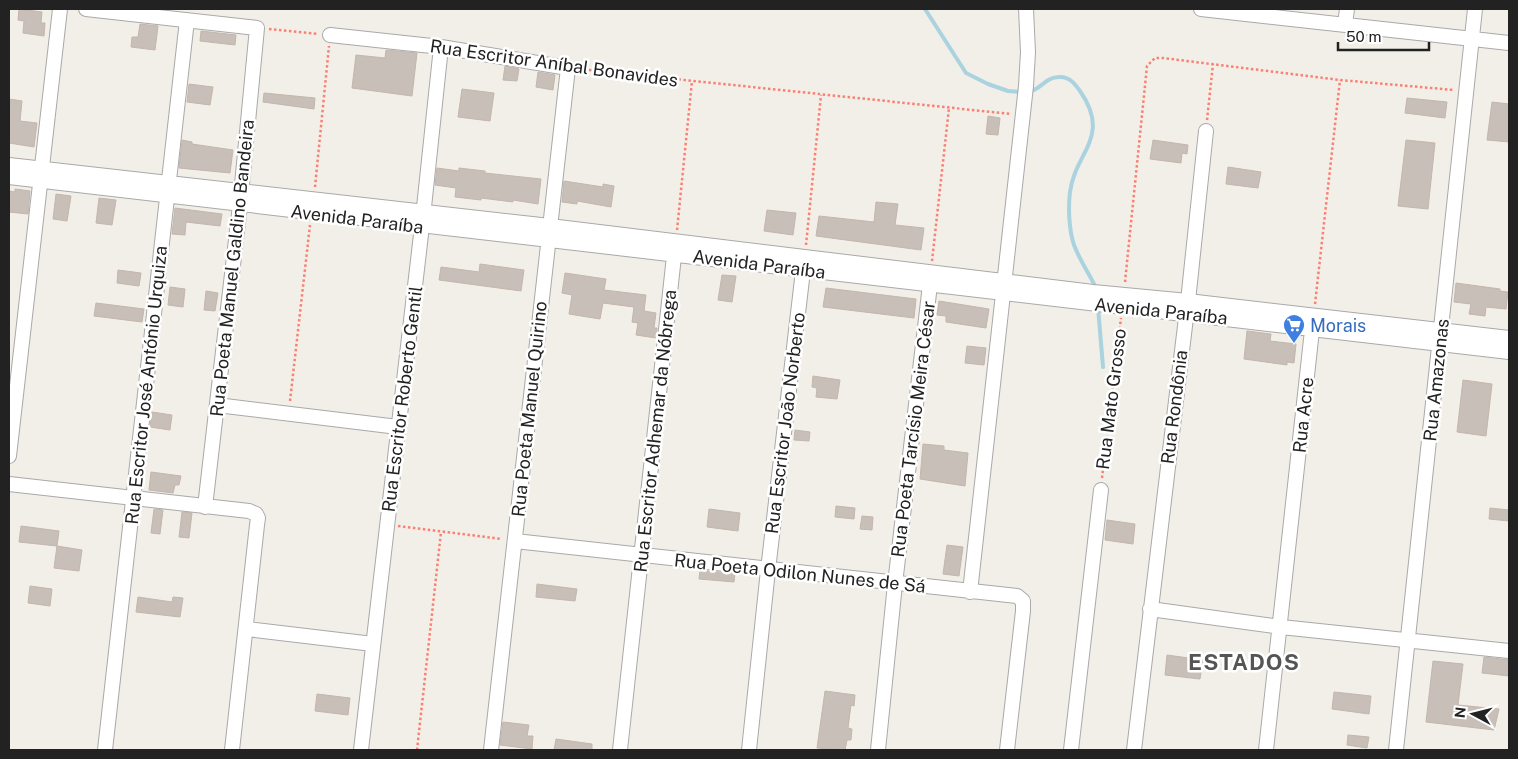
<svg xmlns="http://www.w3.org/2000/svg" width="1518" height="759" font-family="'Public Sans',sans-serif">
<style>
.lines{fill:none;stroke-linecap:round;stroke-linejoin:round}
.stream{stroke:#aad3df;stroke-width:4}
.building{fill:#c7bfb8;stroke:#c4b6ab}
.minor-casing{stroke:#a9a9a9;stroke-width:16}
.path{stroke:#fa8072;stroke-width:2.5;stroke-dasharray:2.5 2.5;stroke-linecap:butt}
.minor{stroke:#fff;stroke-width:14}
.labels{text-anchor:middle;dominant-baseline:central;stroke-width:5;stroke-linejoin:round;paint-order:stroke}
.street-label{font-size:18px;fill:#222;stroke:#fff}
.shop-label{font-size:18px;fill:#366cbe;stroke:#fff;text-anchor:start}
.district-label{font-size:22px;font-weight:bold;letter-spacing:1px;fill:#555;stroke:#fff}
</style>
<rect width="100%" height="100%" fill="#f2efe9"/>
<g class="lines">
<!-- stream -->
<path class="stream" d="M925,9l41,64 22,11 20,7 14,1
M1029,92c12,-3 17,-15 30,-15 10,-1 16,7 21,14 32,46 -5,61 -10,101 -2,16 -1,38 4,53 6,16 16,30 23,45
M1098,307l5,60"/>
</g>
<!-- building -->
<path class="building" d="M19,9l23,3 -1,11h4l-1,13 -21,-3 1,-12 -6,-1z
M140,24l18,2 -3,24 -24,-3 1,-10h6z
M201,31l35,4 -1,10 -35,-4z
M386,50l31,3 -5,43 -60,-8 4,-33 29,3z
M505,66l14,3 -2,12 -14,-1z
M538,72l17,3 -2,15 -17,-3z
M189,84l24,3 -3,18 -23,-3z
M462,89l32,4 -4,28 -32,-4z
M264,93l51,5 -1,11 -51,-7z
M1407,98l40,4 -2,16 -40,-5z
M9,99l13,2 -2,20 17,2 -3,24 -25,-4z
M1492,102l17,2v38l-22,-2z
M988,116l12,2 -2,17 -12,-1z
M182,140l10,2v2l41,6 -3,23 -51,-5z
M1153,140l35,5 -1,9 -5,-1 -1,10 -31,-4z
M1406,140l29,3 -7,66 -30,-3z
M1228,167l33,5 -3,16 -32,-4z
M437,168l22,3v-3l26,3v2l56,6 -3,25 -25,-4v2l-32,-4v2l-26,-3 1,-9 -21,-3z
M564,181l39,6v-3l11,2 -3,21 -34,-6v3l-15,-2z
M15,189l15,2 -2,23 -19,-2v-21l6,1z
M56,194l15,2 -4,25 -14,-2z
M99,198l17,2 -4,25 -16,-2z
M876,202l22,2 -3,21 29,3 -3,22 -105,-14 3,-20 55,6z
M175,208l47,6 -2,12 -34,-4 -1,13 -13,-1z
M767,210l29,3 -3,22 -29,-4z
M480,264l44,6 -3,21 -82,-11 2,-13 38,5z
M118,270l23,3 -2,13 -22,-3z
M565,273l41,6 -2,11 42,5 -2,16 12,2 -2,15h3l-1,10 -20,-3 2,-12 -6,-1 2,-15 -31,-4 -3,16 -31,-5 3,-19 -10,-2z
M722,275l14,1 -4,26 -14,-2z
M1456,283l44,6v2l8,1 -2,17 -20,-2 -1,9 -16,-2 2,-10 -17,-2z
M170,287l15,2 -2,18 -15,-2z
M826,288l90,11 -2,19 -91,-11z
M206,291l12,2 -3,18 -11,-1z
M939,301l50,8 -3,19 -40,-6v-6l-9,-1z
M96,303l48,6 -2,13 -48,-6z
M1247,331l24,3 -1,7 26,3 -2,19 -7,-1v3l-43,-6z
M967,346l19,2 -2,17 -19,-2z
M813,376l27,4 -3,19 -21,-2 1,-9 -5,-1z
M1463,380l29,4 -6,52 -29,-4z
M152,412l20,3 -2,15 -20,-3z
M795,430l15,2 -1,9 -15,-1z
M923,444l21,2v4l24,3 -3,33 -45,-7z
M151,472l30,4 -2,9h-4l-2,8 -24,-3z
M836,506l19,2 -1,11 -19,-2z
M1490,508l19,2v11l-20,-2z
M154,509l9,1 -3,24 -9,-1z
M709,509l31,4 -2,18 -31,-4z
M182,512l10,1 -3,25 -10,-1z
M862,516l11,1 -1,13 -12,-1z
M1107,520l28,4 -2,20 -28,-4z
M21,526l38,5 -2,15 -38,-4z
M947,545l16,2 -4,29 -16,-2z
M57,546l25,4 -3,21 -25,-3z
M700,570l35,4 -1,8 -35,-3z
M537,584l40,5 -2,12 -39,-4z
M30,586l22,3 -2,17 -22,-3z
M138,597l34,5 1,-5 10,1 -3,19 -44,-5z
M1167,655l36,5 -3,19 -35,-4z
M1484,657l25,3v16l-27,-3z
M1433,661l30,3 -5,41 41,4 -5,21 -68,-8z
M825,691l30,4 -1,11 -3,-1 -3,23 4,1 -1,11h-4l-2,10 -28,-2z
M1334,692l37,4 -2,18 -37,-5z
M317,694l33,4 -2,17 -33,-4z
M503,722l26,3 -2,11h6l-1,13 -32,-4z
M1348,735l21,2 -2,11 -20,-3z
M556,739l36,5v6h-38z"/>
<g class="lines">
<!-- minor casing -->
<g class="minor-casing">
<path id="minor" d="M86,9l171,19 -17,177 -35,302
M1201,9l308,34
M1345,24l2,-15
M330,35l111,12 127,21 -77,682
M9,165l541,61 543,66 95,9 321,37
M9,177l1500,175
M217,405l181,22
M9,456l51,-447
M9,484l240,27 7,3 2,4 -1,7 -25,225
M515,541l502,55 6,5v10l-16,139
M970,592l56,-506 2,-34 -2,-43
M1150,609l131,18 228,24
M247,629l126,15
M105,750l82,-730
M361,750l61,-524 19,-179
M620,750l55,-503
M749,750l19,-180 36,-308
M878,750l17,-166 36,-308
M1071,750l30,-260
M1134,750l54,-449 18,-170
M1266,750l47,-429
M1396,750l79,-741"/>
</g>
<!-- path -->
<path class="path" d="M269,29l49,5
M579,69l432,45
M1207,120l6,-56
M315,187l14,-141
M677,230l15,-149
M806,245l15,-150
M932,261l17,-153
M1125,282l22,-216 8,-8h8l177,22 114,10
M1315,304l25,-224
M290,401l20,-176
M1102,478l19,-160
M398,526l104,13
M417,750l24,-218"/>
<!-- minor -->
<use href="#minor" class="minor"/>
</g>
<!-- icons -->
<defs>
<g id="supermarket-pin" transform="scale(1.125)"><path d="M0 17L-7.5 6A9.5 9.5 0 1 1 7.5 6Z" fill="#3f7fe0" stroke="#fff"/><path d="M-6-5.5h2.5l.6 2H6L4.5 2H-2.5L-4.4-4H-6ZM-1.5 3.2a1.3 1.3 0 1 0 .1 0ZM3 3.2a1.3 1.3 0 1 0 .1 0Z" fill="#fff"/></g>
</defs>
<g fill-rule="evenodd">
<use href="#supermarket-pin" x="1294" y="325"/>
</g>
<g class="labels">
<!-- street labels -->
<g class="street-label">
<text transform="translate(554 63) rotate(8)">Rua Escritor Aníbal Bonavides</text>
<text transform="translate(357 219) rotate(7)">Avenida Paraíba</text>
<text transform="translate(759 264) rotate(7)">Avenida Paraíba</text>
<text transform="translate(232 268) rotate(-84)">Rua Poeta Manuel Galdino Bandeira</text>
<text transform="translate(1161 311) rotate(6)">Avenida Paraíba</text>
<text transform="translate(1436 380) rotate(-84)">Rua Amazonas</text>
<text transform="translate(146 385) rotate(-84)">Rua Escritor José António Urquiza</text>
<text transform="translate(402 399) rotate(-83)">Rua Escritor Roberto Gentil</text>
<text transform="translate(1111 399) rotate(-83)">Rua Mato Grosso</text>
<text transform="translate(1174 407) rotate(-83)">Rua Rondônia</text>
<text transform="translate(529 409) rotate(-84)">Rua Poeta Manuel Quirino</text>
<text transform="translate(1303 415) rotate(-84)">Rua Acre</text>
<text transform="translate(785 423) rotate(-83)">Rua Escritor João Norberto</text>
<text transform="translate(913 429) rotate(-83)">Rua Poeta Tarcísio Meira César</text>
<text transform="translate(655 431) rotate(-84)">Rua Escritor Adhemar da Nóbrega</text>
<text transform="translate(800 573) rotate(6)">Rua Poeta Odilon Nunes de Sá</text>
</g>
<!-- shop labels -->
<g class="shop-label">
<text x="1310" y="325">Morais</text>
</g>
<!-- district labels -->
<g class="district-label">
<text x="1244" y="662">ESTADOS</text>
</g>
</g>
<!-- border -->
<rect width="1518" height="759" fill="none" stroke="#222222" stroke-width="20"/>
<!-- north arrow -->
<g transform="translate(1473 714) rotate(277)" stroke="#ffffff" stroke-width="4" paint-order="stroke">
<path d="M0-4L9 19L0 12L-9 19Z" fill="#222222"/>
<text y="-8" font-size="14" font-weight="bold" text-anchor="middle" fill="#222222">N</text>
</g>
<!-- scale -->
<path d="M1338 42v8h91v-8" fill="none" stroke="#222222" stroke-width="2.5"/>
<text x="1346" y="42" font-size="15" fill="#222222" stroke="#ffffff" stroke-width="4" paint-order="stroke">50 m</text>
</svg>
